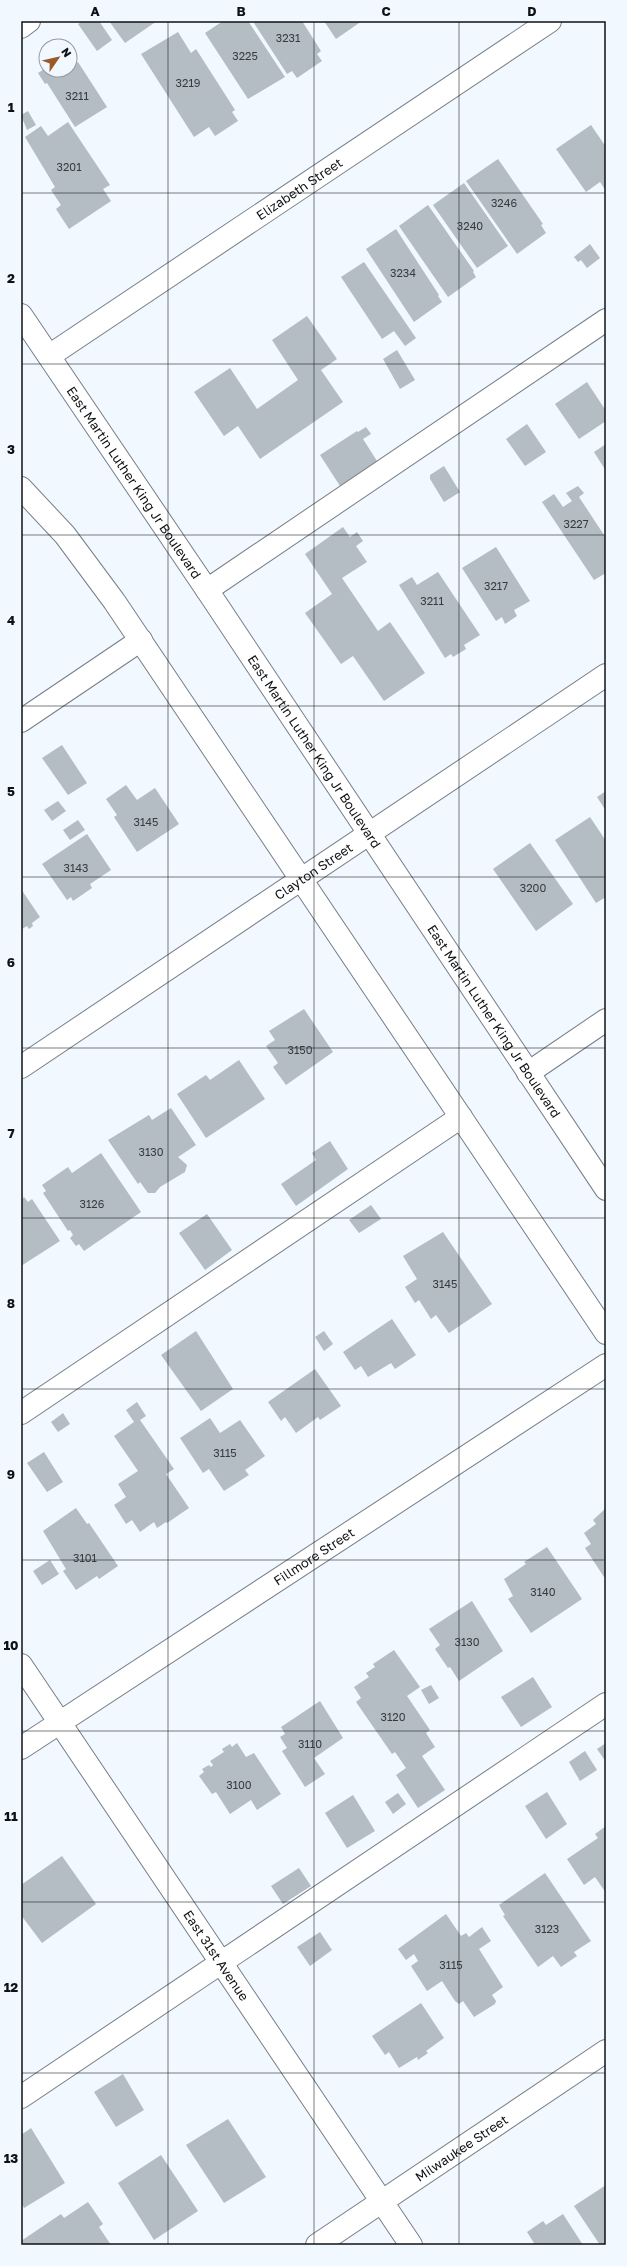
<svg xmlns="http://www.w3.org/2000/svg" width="627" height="2266" font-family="'Golos Text',sans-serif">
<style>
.building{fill:#b4bcc4}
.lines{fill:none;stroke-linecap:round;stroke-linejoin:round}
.minor-casing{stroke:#777f86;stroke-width:24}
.major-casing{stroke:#777f86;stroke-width:24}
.minor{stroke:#fff;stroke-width:22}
.major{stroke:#fff;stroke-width:22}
.grid{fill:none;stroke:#0f1215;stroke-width:1;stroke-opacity:0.55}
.labels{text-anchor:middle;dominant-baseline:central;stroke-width:4;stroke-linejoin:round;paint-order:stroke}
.number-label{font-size:11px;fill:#383c41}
.street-label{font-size:13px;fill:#0f1215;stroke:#f1f8ff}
.neatline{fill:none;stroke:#0f1215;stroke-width:1.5}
.grid-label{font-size:13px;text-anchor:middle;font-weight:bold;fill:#0f1215}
</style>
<rect width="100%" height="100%" fill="#f1f8ff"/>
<!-- building -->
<path class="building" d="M83,21h16l13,19 -15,11 -19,-27z
M109,21h48l-32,22z
M223,21h25l37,56 -37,22 -43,-66z
M257,21h45l19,30 -4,3 5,7 -25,17 -5,-7 -5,3 -33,-51z
M324,21h38l-26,18z
M178,32l13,21 5,-4 39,61 -3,2 6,9 -23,15 -6,-9 -15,10 -53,-83z
M78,62l29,45 -32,20 -28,-44 -2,1 -7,-11 8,-5v2h24v-3z
M28,111l8,14 -9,5 -6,-15z
M68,122l42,63 -7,4 8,12 -42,28 -13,-20 5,-4 -10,-15 4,-3 -30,-50 16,-11 7,10z
M591,125l15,22v44l-6,-9 -14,10 -30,-43z
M498,159l45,65 -2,1 5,8 -29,21 -51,-73z
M464,183l44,63 -31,22 -44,-63z
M428,205l46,66 -1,1 3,5 -28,20 -49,-71z
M396,229l43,66 -1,1 4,6 -28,20 -48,-73z
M590,244l10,14 -13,10 -6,-8 -3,2 -4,-5z
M364,262l52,76 -11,8 -11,-15 -12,8 -41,-62z
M307,316l30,43 -16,11 22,32 -83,57 -22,-33 -14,10 -30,-44 36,-24 27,41 41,-29 -26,-40z
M397,350l18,30 -15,9 -17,-30z
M587,382l19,29v10l-27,18 -24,-35z
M527,424l19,28 -21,14 -19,-27z
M366,427l5,7 -8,5 14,22 -37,25 -20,-31 37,-24 1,1z
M606,444v27l-12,-19z
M444,466l16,26 -16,10 -14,-23v-4z
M578,486l6,7 -5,4 27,41v35l-12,7 -52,-78 12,-8 9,13 9,-6 -6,-8z
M343,527l7,10 7,-5 6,9 -7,5 11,16 -25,16 36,53 12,-9 35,51 -41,28 -31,-45 -12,8 -36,-51 27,-19 -27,-40z
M496,547l34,54 -16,9 3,6 -12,8 -3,-7 -6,4 -34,-53z
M438,572l42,63 -16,10 2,4 -13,8 -2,-3 -6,4 -46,-73 13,-8 5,8z
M62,745l25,38 -19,12 -26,-37z
M126,785l11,15 18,-12 24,36 -42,28 -23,-35 3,-2 -11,-16z
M606,791v20l-9,-14z
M58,801l8,10 -14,10 -8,-11z
M590,817l16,24v56l-10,6 -41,-63z
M78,820l7,10 -15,10 -7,-10z
M87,834l24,36 -21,14 2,4 -19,13 -2,-4 -4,3 -25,-36z
M530,843l43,61 -37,27 -43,-62z
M21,889l19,28 -8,6 1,3 -4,3 -2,-3 -5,3 1,2 -2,1z
M304,1009l29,43 -47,33 -13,-18 5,-4 -12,-17 9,-6 -6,-9z
M239,1060l26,39 -59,39 -29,-44 29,-19 4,5z
M171,1108l25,37 -18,12 9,8 -2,7 -25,15 -5,6h-7l-8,-11 -2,2 -30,-44 41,-25 3,5z
M330,1141l18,28 -52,37 -15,-22 35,-24 -4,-7z
M101,1153l40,59 -57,39 -5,-7 -3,2 -6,-8 3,-3 -3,-5 -2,1 -25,-38 3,-2 -4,-6 26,-18 4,6z
M24,1197l4,5 4,-3 28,42 -39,25v-66z
M371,1205l10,14 -22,14 -10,-13z
M207,1214l25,36 -27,20 -26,-37z
M443,1232l49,72 -43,29 -13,-18 -5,4 -12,-19 -4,3 -10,-16 12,-8 -14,-23z
M392,1319l24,36 -21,14 -4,-6 -23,14 -7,-11 -6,4 -12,-18z
M196,1331l37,58 -32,22 -40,-56z
M324,1331l9,13 -9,7 -9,-14z
M315,1369l26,37 -21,14 -2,-3 -22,16 -11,-16 -4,4 -13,-19z
M137,1402l9,14 -6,4 34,49 -8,5 23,34 -22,15 -1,-1 -9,6 -3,-6 -14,10 -8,-12 -6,4 -12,-19 12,-8 -8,-13 20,-13 -24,-35 20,-14 -8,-12z
M63,1413l7,11 -12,8 -7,-10z
M210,1418l10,15 20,-13 25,36 -20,14 4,5 -25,16 -15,-22 -6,4 -23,-35z
M44,1452l19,30 -16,10 -20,-29z
M76,1508l11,16 2,-1 29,43 -19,13 -2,-3 -21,14 -13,-19 3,-2 -23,-38z
M606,1508v67l-2,2 -19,-29 6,-4 -7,-11 12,-9 -3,-4z
M547,1547l35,52 -51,34 -23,-34 5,-3 -9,-17 22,-15 -2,-2z
M50,1560l9,14 -17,11 -9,-14z
M472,1601l31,50 -44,30 -9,-14 -2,1 -13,-19 5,-4 -11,-16z
M394,1650l26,37 -13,9 23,34 -4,3 9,14 -13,9 23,34 -27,18 -22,-33 10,-7 -11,-16 -3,2 -36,-52 5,-4 -7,-11 15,-10 -3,-4 9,-6 -2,-3z
M533,1677l19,30 -31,20 -20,-30z
M431,1685l8,13 -10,6 -8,-14z
M320,1701l23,37 -29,20 11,16 -20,13 -23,-36 5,-3 -7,-11 5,-3 -4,-7z
M237,1743l9,14 8,-4 27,41 -24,16 -6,-10 -21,14 -14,-22 -4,2 -13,-18 5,-4 -2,-3 7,-4 2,2 2,-2 -3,-4 14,-9 -2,-3 8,-5 2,3z
M606,1743v19l-9,-13z
M585,1751l12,19 -17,11 -11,-19z
M547,1792l20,32 -21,15 -21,-33z
M398,1793l8,11 -13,10 -8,-12z
M353,1795l22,36 -28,17 -22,-35z
M606,1826v67l-11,-16 -11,8 -17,-26 31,-21 -3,-4z
M62,1856l34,48 -54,39 -21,-28v-30z
M299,1868l12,18 -28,18 -12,-18z
M545,1873l46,68 -17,11 3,4 -16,11 -8,-11 -15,11 -35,-51 2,-1 -6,-10z
M446,1914l15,22 5,-3 3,4 13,-10 9,14 -12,8 24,38 -11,8 4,6 -1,3 -21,13 -11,-16 -4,3 -4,-3 -13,-20 -15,10 -16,-25 7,-5 -4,-7 -8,6 -8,-11z
M320,1932l12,18 -22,16 -13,-19z
M421,2003l23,35 -18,13 2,2 -10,7 -1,-3 -18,11 -10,-16 -4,3 -13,-19z
M123,2074l21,36 -28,17 -22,-35z
M228,2119l38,58 -42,26 -38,-58z
M31,2128l34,55 -41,25 -3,-6v-67z
M161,2155l37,56 -44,29 -36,-57z
M606,2185v60h-6l-26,-39z
M88,2202l15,22 -4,3 12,18 -90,-1v-3l40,-27 3,4z
M563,2214l20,31h-52l3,-2 -7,-11 16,-11 3,4z"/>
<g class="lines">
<!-- minor casing -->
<g class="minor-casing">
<g id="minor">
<path d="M21,27l8,-6"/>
<path id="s1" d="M49,356l501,-335"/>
<path d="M207,590l399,-270"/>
<path d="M21,721l120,-81"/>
<path id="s2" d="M21,1067l585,-392"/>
<path d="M528,1073l78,-53"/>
<path d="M21,1413l440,-296"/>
<path id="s3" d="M21,1665l390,580"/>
<path id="s4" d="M21,1748l585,-383"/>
<path d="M21,2097l585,-393"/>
<path id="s5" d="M317,2245l289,-194"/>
</g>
</g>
<!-- major casing -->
<g class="major-casing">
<g id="major">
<path id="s6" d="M21,315l186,275 399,599"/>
<path d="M21,488l44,47 49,66 492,732"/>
</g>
</g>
<!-- minor -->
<use href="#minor" class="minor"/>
<!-- major -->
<use href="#major" class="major"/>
</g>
<!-- grid -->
<path class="grid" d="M168,21v2224M314,21v2224M459,21v2224M21,193h585M21,364h585M21,535h585M21,706h585M21,877h585M21,1048h585M21,1218h585M21,1389h585M21,1560h585M21,1731h585M21,1902h585M21,2073h585"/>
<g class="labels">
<!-- number labels -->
<g class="number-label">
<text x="288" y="37">3231</text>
<text x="245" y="55">3225</text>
<text x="188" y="82">3219</text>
<text x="77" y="95">3211</text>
<text x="69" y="166">3201</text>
<text x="504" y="202">3246</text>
<text x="470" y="225">3240</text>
<text x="403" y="272">3234</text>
<text x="576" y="523">3227</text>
<text x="496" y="585">3217</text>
<text x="432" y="600">3211</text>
<text x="146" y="821">3145</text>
<text x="76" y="867">3143</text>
<text x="533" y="887">3200</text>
<text x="300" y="1049">3150</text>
<text x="151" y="1151">3130</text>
<text x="92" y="1203">3126</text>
<text x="445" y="1283">3145</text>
<text x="225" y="1452">3115</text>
<text x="85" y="1557">3101</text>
<text x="543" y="1591">3140</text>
<text x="467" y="1641">3130</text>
<text x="393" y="1716">3120</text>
<text x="310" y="1743">3110</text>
<text x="239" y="1784">3100</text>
<text x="547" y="1928">3123</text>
<text x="451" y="1964">3115</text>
</g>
<!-- street labels -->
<g class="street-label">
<text stroke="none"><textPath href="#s1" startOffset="301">Elizabeth Street</textPath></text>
<text stroke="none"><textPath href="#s6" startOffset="202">East Martin Luther King Jr Boulevard</textPath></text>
<text stroke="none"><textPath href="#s6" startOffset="526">East Martin Luther King Jr Boulevard</textPath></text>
<text stroke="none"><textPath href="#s2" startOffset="352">Clayton Street</textPath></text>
<text stroke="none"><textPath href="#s6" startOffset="850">East Martin Luther King Jr Boulevard</textPath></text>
<text stroke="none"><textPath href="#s4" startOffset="350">Fillmore Street</textPath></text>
<text stroke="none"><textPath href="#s3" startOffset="350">East 31st Avenue</textPath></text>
<text stroke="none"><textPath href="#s5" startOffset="174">Milwaukee Street</textPath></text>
</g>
</g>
<!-- border -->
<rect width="627" height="2266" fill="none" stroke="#f1f8ff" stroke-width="44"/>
<!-- north arrow -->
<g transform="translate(58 58) rotate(56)"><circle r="19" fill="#f1f8ff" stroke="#979ca1"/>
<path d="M0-3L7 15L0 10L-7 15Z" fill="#9c5a26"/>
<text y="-6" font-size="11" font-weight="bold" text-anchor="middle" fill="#0f1215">N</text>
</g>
<rect x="22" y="22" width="583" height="2222" class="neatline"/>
<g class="grid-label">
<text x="95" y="16">A</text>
<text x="241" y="16">B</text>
<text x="386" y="16">C</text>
<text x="532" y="16">D</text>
<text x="11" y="112">1</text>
<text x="11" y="283">2</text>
<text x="11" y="454">3</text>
<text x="11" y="625">4</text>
<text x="11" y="796">5</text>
<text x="11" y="967">6</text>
<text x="11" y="1138">7</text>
<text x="11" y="1308">8</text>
<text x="11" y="1479">9</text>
<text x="11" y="1650">10</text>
<text x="11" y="1821">11</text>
<text x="11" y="1992">12</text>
<text x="11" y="2163">13</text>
</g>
</svg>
